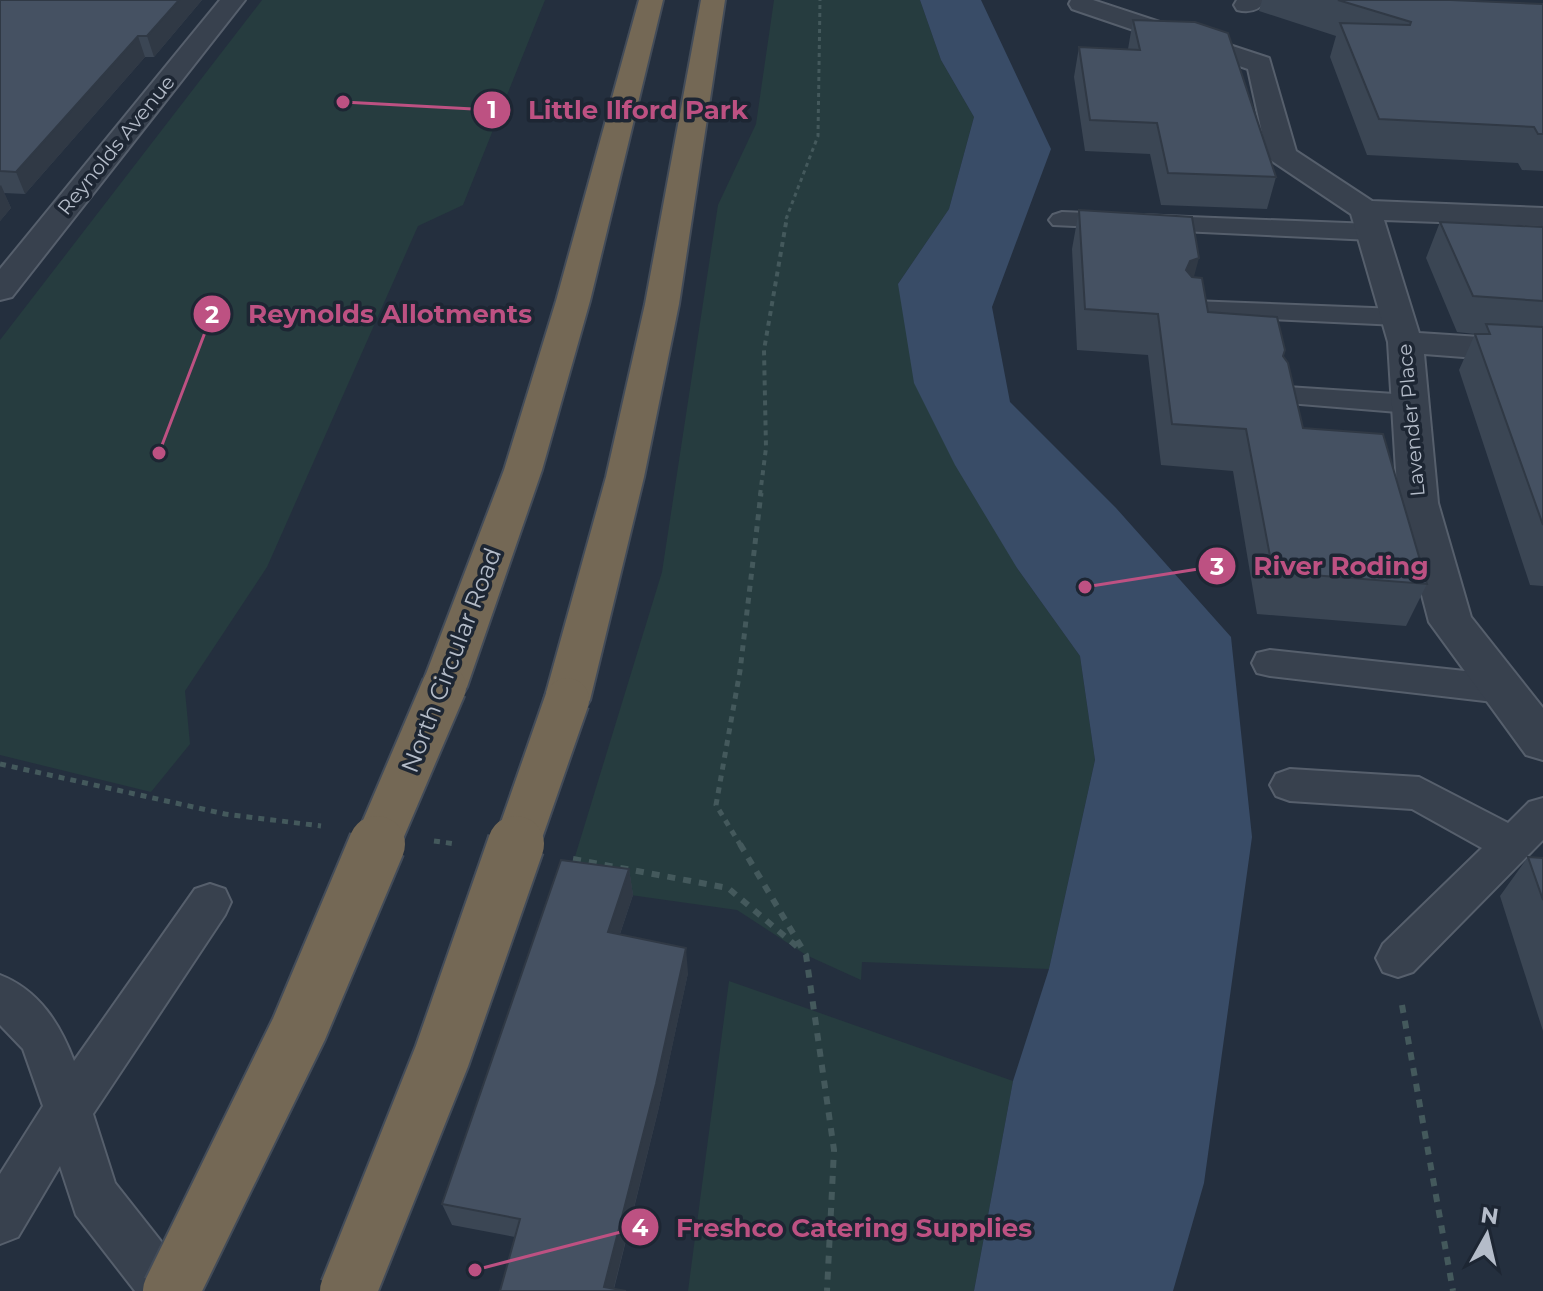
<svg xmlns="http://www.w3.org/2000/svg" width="1543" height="1291" font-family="Montserrat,sans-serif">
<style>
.green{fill:#263c3f}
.water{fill:#394c67}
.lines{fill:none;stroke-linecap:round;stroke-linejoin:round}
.lane-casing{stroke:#565f6c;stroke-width:4}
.street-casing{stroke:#565f6c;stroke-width:4}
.highway-casing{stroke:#434c59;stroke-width:4}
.path-far3{stroke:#44595c;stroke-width:3;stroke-dasharray:4 4;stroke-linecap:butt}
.path-far2{stroke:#44595c;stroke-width:4;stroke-dasharray:5 5;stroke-linecap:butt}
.path-far1{stroke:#44595c;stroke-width:5;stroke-dasharray:6 6;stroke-linecap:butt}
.path{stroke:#44595c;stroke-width:6;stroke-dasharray:8 8;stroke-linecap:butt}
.lane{fill:#38414e;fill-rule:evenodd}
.street{fill:#38414e;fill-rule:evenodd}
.highway{fill:#746855;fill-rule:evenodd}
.highway-bridge-far1-casing{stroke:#434c59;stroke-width:48;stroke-linecap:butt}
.highway-bridge-casing{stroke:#434c59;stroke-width:60;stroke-linecap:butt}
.highway-bridge-far1{stroke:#746855;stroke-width:44}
.highway-bridge{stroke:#746855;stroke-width:56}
.wall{fill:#3b4654}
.shaded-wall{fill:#303945}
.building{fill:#455162;stroke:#303945;stroke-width:2}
.labels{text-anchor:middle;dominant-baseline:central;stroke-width:7;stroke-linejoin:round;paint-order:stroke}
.far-street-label{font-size:20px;fill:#b4bcc9;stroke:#1d2633}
.street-label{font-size:24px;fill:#b4bcc9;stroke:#1d2633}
.leader{fill:none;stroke:#bd5182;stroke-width:3}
.callout-dot{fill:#bd5182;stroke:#1d2633;stroke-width:3}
.mark-label{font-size:24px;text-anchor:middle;font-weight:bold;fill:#fff}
.callout-label{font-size:26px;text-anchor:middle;font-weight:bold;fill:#bd5182;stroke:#1d2633;stroke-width:7;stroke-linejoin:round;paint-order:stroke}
</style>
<rect width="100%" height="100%" fill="#242f3e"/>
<!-- green -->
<path class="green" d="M262,0h283l-82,205 -45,21 -151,341 -82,124 5,53 -39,48 -151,-37v-415z
M774,0h146l21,60 33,57 -25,92 -51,75 119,284 63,88 15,104 -46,209 -187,-7 -1,18 -55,-25 -69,-45 -171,-24 96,-314 56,-367 38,-81z
M729,981l284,100 -39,210h-286z"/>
<!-- water -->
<path class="water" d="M920,0h61l70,149 -59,158 18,95 106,106 115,129 21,200 -48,346 -31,108h-199l39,-210 36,-112 46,-209 -15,-104 -63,-88 -62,-103 -41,-82 -16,-99 51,-75 25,-92 -33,-57z"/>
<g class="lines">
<!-- lane casing -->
<g class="lane-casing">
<path id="lane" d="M1062,212l310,12 9,3 4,5 -4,5 -9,3 -319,-15 -4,-5 4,-5z
M1192,301l206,8 10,2 4,6 -4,6 -10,2 -216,-10 -4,-6 4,-6z
M1287,387l123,8 11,3 4,6 -4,6 -11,3 -134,-11 -4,-6 4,-6z
M1270,650l232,25 13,4 6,10 -6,10 -13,4 -232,-27 -13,-3 -5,-10 5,-10z
M1290,769l129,8 89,46 21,-21 14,-4v42l-130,132 -15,5 -15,-5 -7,-14 7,-14 99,-96 -70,-39 -122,-8 -14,-5 -6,-11 6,-11z
M210,884l15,5 6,13 -6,13 -132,199 22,69 71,90 8,18h-59l-59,-76 -16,-49 -42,71 -18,7v-70l43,-68 -20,-57 -23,-24v-50c39,15 60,49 74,86l121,-172z"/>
</g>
<!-- street casing -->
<g class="street-casing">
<path id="street" d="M220,0h25l-233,297 -12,3v-31z
M1071,0h22l176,58 27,93 76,50 171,7v18l-159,-6 35,113 124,8v22l-119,-9 14,149 33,114 72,91v52l-17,-5 -97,-133 -31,-119 -10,-161 -37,-128 -79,-53 -5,-6 -19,-86 -176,-60 -3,-5z
M1237,0h29c-7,11 -17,13 -29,10l-3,-5z"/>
</g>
<!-- highway casing -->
<g class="highway-casing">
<path id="highway" d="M639,0h24l-73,301 -48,169 -75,217 -7,12 -16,5 -16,-5 -7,-12 83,-217 52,-169z
M701,0h24l-46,304 -35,173 -54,223 -7,12 -16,5 -16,-5 -7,-12 62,-223 39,-173z"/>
</g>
<!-- path-far3 -->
<path class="path-far3" d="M786,219l32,-83 2,-136"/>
<!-- path-far2 -->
<path class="path-far2" d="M760,495l6,-47 -2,-98 23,-133"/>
<!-- path-far1 -->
<path class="path-far1" d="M0,764l225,50 96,12
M434,841l22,3
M741,846l-25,-41 24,-134 21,-178"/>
<!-- path -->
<path class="path" d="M740,844l66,111 28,195 -7,141
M573,859l155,29 73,62
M1402,1005l51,286"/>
<!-- lane -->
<use href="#lane" class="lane"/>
<!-- street -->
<use href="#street" class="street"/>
<!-- highway -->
<use href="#highway" class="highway"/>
<!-- highway-bridge-far1 casing -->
<g class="highway-bridge-far1-casing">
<path id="highway-bridge-far1" d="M376,846l68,-159
M516,846l51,-146"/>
</g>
<!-- highway-bridge casing -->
<g class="highway-bridge-casing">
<path id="highway-bridge" d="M171,1291l128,-262 78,-185
M348,1291l94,-235 74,-212"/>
</g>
<!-- highway-bridge-far1 -->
<use href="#highway-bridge-far1" class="highway-bridge-far1"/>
<!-- highway-bridge -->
<use href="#highway-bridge" class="highway-bridge"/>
</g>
<!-- wall -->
<path class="wall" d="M0,0h202l-48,57h-9l-120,137 -21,-1 7,15 -11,13z
M1262,0h189l92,4v167l-21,-1 -4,-7 -151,-8 -37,-98 6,-21 -77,-25z
M1133,20l143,157 -9,32 -106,-4 -11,-51 -65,-3 -11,-74 5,-30 49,2z
M1079,210l115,67 14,35 75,44 20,72 124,156 -21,42 -149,-12 -24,-143 -72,-6 -13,-110 -71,-5 -5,-101z
M1440,222l103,5v359l-13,-1 -71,-215 16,-36 -18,-2 -31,-74z
M1528,857l15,1v173l-43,-135z
M629,869l4,26 -13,39 68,39 -29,134 -45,182 -114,2 15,-54 -63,-12 -10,-21z"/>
<!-- shaded-wall -->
<path class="shaded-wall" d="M179,0h23l-48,57 -7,-21z
M138,36l7,21 -120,137 -9,-22z
M1,185l10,23 -11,13v-35z
M1199,258l-11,41 -2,-29 4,-9z
M629,869l4,26 -21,62 -4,-25z
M686,948l2,25 -29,134 -46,184 -9,-4z"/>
<!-- building -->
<path class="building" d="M0,0h179l-32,36h-9l-122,136 -16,-1z
M1338,0h113l92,4v130h-5l-4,-7 -155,-8 -39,-96 70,2 1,-3z
M1133,20l62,2 33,11 48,144 -108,-4 -11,-50 -67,-3 -11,-73 61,3z
M1079,210l113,7 7,41 -9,3 -4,9 6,7 10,1 6,34 69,5 8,33 -2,6 5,7 15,65 80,6 44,150 -154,-12 -27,-143 -74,-5 -14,-110 -73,-5z
M1440,222l103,5v74l-70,-5z
M1486,324l57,3v198l-68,-191h15z
M1528,857l15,1v42z
M561,860l68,9 -21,63 78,16 -30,136 -52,203 22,4h-126l20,-72 -78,-15z"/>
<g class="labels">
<!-- far-street labels -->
<g class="far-street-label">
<text transform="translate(116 145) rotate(-51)">Reynolds Avenue</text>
<text transform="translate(1411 420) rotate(-95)">Lavender Place</text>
</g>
<!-- street labels -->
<g class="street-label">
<text transform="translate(451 660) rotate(-69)">North Circular Road</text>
</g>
</g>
<!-- callouts -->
<path class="leader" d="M343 102L492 110M159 453L212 314M1085 587L1217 566M475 1270L640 1227"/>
<g class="callout-dot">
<circle cx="343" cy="102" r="8"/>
<circle cx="159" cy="453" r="8"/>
<circle cx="1085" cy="587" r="8"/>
<circle cx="475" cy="1270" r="8"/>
<circle cx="492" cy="110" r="20"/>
<circle cx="212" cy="314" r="20"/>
<circle cx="1217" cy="566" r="20"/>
<circle cx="640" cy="1227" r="20"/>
</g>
<g class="mark-label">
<text x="492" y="118">1</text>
<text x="212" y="323">2</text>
<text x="1217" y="575">3</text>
<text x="640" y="1236">4</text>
</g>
<g class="callout-label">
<text x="638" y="119">Little Ilford Park</text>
<text x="390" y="323">Reynolds Allotments</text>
<text x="1341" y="575">River Roding</text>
<text x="854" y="1237">Freshco Catering Supplies</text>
</g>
<!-- north arrow -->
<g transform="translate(1487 1235) rotate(8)" stroke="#1d2633" stroke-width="6" paint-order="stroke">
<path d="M0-6L14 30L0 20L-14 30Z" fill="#b4bcc9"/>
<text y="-12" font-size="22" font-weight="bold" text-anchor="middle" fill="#b4bcc9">N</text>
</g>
</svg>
